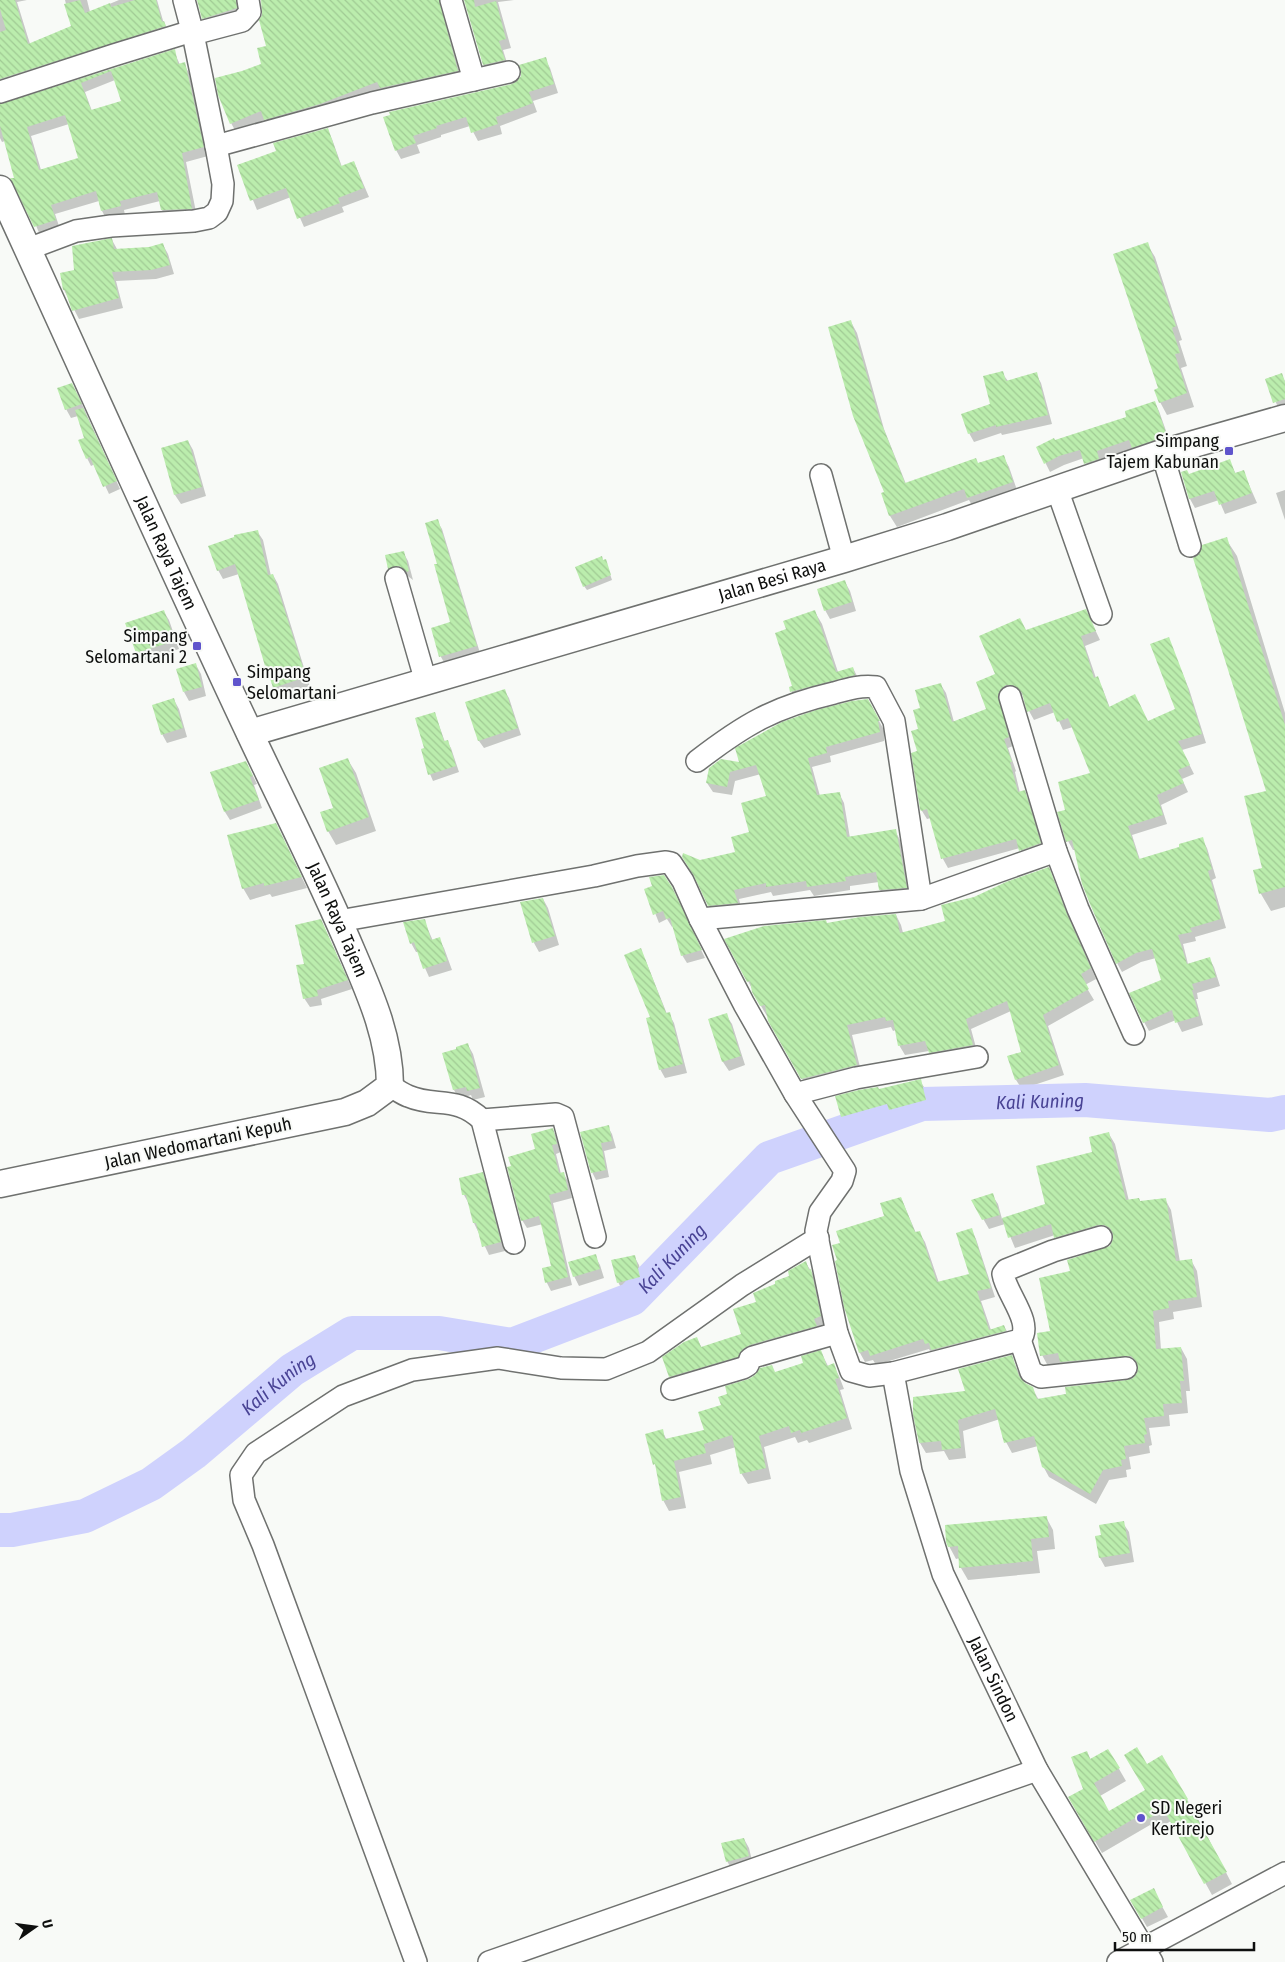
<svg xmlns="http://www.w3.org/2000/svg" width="1285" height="1962" font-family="'Fira Sans Condensed',sans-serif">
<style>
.shadow{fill:#0003;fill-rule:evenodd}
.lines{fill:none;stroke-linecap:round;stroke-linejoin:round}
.river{stroke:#cfd2fd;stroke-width:34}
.building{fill:url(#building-back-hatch);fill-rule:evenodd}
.minor-casing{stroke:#6f716f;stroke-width:24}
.major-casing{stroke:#6f716f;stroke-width:29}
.minor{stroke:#fff;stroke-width:21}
.major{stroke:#fff;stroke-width:26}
.poi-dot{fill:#5f54cc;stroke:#f8faf7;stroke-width:2}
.labels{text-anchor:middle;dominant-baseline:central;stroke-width:4;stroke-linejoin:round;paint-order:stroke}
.poi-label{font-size:18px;fill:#0e0f0e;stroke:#f8faf7;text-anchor:end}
.street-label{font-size:18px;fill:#0e0f0e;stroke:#f8faf7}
.water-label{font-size:19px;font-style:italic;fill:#494395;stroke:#f8faf7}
</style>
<defs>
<pattern id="building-back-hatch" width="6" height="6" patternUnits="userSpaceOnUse" patternTransform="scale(1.25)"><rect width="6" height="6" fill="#bbedad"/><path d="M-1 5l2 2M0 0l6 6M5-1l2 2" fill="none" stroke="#a0ca94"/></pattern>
</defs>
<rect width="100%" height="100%" fill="#f8faf7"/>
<!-- shadow -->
<path class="shadow" d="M0,0h27l-10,2 13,42 42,-17 -7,-27h22l3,12 29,-12h38l7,24 5,7 -169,59z
M198,0h47l-5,19 -32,8 -5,-9z
M262,0h175l7,16 18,64 -191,48 -5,-9 -30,13 -5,-9 12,-51 19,-8 5,-17z
M465,0h49l-16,2 13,46 -8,2 6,19 -20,5 -5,-9z
M174,51l6,14 4,-1 5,9 19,83 -22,6 11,55 -30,2 -5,-9 -2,-9 -36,9 1,5 -18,5 -5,-9 -3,-10 -44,13 5,15 -20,6 -24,-57 -11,-37 -3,1 -2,-4v-33zM115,80l7,22 -30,9 -7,-19zM69,124l11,35 -39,11 -10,-34z
M545,59l5,9 8,25 -25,8 4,11 -37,14 2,8 -24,7 -8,-15 -29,9v2l-24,8 3,8 -19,6 -5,-9 -11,-32 128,-33z
M327,130l5,9 10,28 12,-5 15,35 -27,10 2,5 -40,15 -13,-30 -34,13 -18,-44 39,-14z
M112,240l5,9h32l14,-4 5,9 6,20 -18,5 -40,2 7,27 -44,11 -15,-29 12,-19z
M1147,244l8,13 27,83 -3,1 8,25 -6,2 13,39 -27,8 -7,-13z
M851,322l6,11 27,96 22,55 97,-28 6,11 9,26 -44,16 -5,-9 -72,27 -7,-11 -7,-23 3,-1z
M1002,373l6,8 28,-7 5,9 11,41 -50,11 -1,-2 -27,9 -5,-9 23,-28z
M1281,374l4,7v29l-5,2 -14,-33z
M77,393l43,96 -11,5 -14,-30 -4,2 -4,-8 -2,-20 -7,-22 -7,2 -5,-9z
M1155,403l4,8 12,34 -37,4 -33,11 2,7 -13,5 -6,-14 -20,7 -14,7 -12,-24 90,-30z
M188,441l5,9 13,46 -25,8 -6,-9 -13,-47z
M1229,461l7,13 7,-3 14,32 -32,11 -6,-14 -24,8 -5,-9 -8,-26 7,2z
M1285,490v30l-9,-27z
M437,521l5,8 38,124 -35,11 -4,-7 -9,-28 20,-6 -14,-59z
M257,531l6,9 8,36 2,-1 5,9 32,103 -30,9 -14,-31 -27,-91 -16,5 -5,-9z
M1226,539l11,17 48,157v194l-14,4 -10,-17 6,-103z
M403,552l5,9 5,19 -8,-6 -11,3 -5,-9z
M607,565l5,15 -25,10 -3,-4z
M845,582l5,9 6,20 -26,8 -5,-9z
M164,612l5,8 10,29 -37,12 -15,-37z
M815,612l7,12 16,48 15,-4 6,12 -61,24 -8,-16 4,-1 -7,-57z
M1090,619l10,21 -15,6 11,32h1l5,9 8,21 38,14 28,-12 -8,-71 21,50 17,54 -24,7 12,24 -12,5 6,13 -27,13 6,19 -35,11 8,25 41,-12 21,-9 5,9 9,30 -4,2 14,48 -31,9 1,4 -13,3 5,20 21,-6 5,9 6,19 -23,7 1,6h-2l7,26 -21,7 -6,-12 -27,11 -5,-9 18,-42 -6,-22 -15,4 -19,10 -5,-9 -42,-113h-2l-5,-9 -1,-30 25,-37 -19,-47 -10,3 -8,-18 -21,8 -5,-9 -5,-15 -6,-3 -16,11 11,42 -5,2 8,23 -1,1 5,21 4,-1 5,9 16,51 -20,7 -5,-11 -72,20 -5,-9 -12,-41 -4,1 -5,-8 -3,-59 3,-43 19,-24 5,8 8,29 34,-12 9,-35 29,-44z
M196,665l5,9 5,22 -17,5 -5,-9z
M504,690l5,8 12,37 -37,13 -5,-7 -12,-38z
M174,700l5,9 8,28 -20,6 -5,-9z
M873,710l11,20v11l-54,15 1,6 -19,5 8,29 19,-3 5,10 6,35 45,-7 5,9 11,57 -25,2 -6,-9 -1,-8 -29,4v4l-36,6 -4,-6 -37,6 -2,-4 -32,7 3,13 -28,3 -5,-10 -9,-43 37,-10 14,-19 16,-36 -6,-23 -26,7 -3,14 -19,-3 -6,-9 34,-20z
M435,714l10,28h2l4,6 8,24 -26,9 -3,-7 -4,-25z
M348,760l8,13 20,58 -40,14 -8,-14z
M250,770l7,14 -3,1 8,23 -32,12 -5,-8 -13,-39z
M276,825l31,63 -35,9 -2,-3 -20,6 -7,-12z
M1048,868l48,111 -11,6 9,15 -46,26 16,49 -42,14 -6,-9 7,-28 -12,-41 -40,18 7,26 -42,7 -7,-11 -24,4 -6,-10 -3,-15 -3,1 -2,-4 -39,8 10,40 -54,14 -39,-69 -1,-4h-1l-6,-10 -35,-67 170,-24 5,10 2,8 44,-11 28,-24z
M646,890l30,7 29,61 -18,5 -5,-8 -9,-29 -1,1 -5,-8 -8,4z
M543,899l5,9 11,37 -20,7 -5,-9 -13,-40z
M321,920l31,69 -31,10 1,6 -12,2 -6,-9 2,-33z
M424,920l9,21 6,-2 5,9 8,22 -23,7 -11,-25h-2l-5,-9z
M645,959l22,55h2l5,9 13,50 -22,5 -5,-9 -9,-51z
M726,1015l6,9 13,41 -16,6 -6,-9 -13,-42z
M468,1045l5,9 12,43 -12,3 -2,-5 -12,4 -5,-9z
M920,1081l6,9 5,20 -36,8 -3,-5 -45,12 -5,-9 37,-26z
M608,1127l4,7 4,14 -12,3 5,26 -13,3 -4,-8 -11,-39z
M552,1129l5,8 4,15 -5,2 5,20 2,-1 5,8 4,17 -19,5 19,82 -21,6 -4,-8 -4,-14 9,-2 -9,-43 -16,4 -5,-8 14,-70z
M1109,1134l6,10 14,57 10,-2 2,4 24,-4 6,11 9,52 11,-2 6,11 5,36 -29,5 1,7 -15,3 2,28 20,-2 6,11 3,32h-4l2,22 -19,2 1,11 -21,2 3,17 -3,1 1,7 -21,4 2,12 -5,1 1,7 -18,3 -13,24 -47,-27 -6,-11 -5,-20 -26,7 -6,-11 -6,-23 -37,12 3,27 -17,2 -5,-9 -18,2 -6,-10 47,-51 44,-36 12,26 9,6 7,12 95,-21 4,-5 2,-6 -2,-1 -71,5 -5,-9 -14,3 -6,-11 10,-23 59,-85 3,-10 -10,-2 -43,12 -6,-12 -40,13 -10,-24 -16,5 -16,-28 19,-6 6,9 4,15 45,-14z
M482,1174l5,9 18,68 -16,4 -15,-32 -5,-19 -5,-9z
M901,1198l15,35 3,-1 6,10 14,41 32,-8v-46l5,10 19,58 -14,4 10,29 13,-4 5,9 -78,18 -2,-4 -53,16 -3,-5 -8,2 -5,-9 -14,-46 -8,-46 4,-17 43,-28z
M595,1256l5,9 4,13 -25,8 -5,-10z
M634,1256l5,9 5,21 -21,5 -5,-9z
M806,1263l10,16 9,47 -150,60 -5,-10 27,-37 5,9 40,-13 16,-32 33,-26z
M821,1352l7,14 5,-1 6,11 5,13 -4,1 12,39 -43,14 -2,-3 -9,3 -3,-6 -31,10 7,32 -23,5 -7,-11 -5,-26 -26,8 2,9 -33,8 7,36 -17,3 -6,-11 -6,-31 -10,-34 15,-4 5,9 38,-9 17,-26 53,-32 29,-10z
M1046,1517l7,13 2,19 -18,2 3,22 -72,7 -7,-12 -1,-10 -4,1 -7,-13z
M1123,1523l6,9 5,30 -29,5 -5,-9 3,-22z
M1108,1750l18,31 -26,15 9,17 38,-23v-25l14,-9 33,55 38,73 -20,11 -41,-74 -17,10 -4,-6 -48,28 -33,-56 16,-7 2,-38 4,8z
M744,1839l5,9 4,17 -21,5 -5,-9z
M1158,1899l10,18 -21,10 -15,-26z"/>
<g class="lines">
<!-- river -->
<path class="river" id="s1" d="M0,1530h12l73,-14 66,-32 43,-31 98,-83 60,-37h87l73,12 120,-46 137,-141 153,-54 163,-4 185,15 15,-3"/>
</g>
<!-- building -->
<path class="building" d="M0,0h15l13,44 43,-18 -7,-22 16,-4 5,13 25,-10 1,4 24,-7h21l6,22 2,-1 2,5 -166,53v-47l6,-2 -6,-21z
M197,0h39l1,8 -35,11z
M261,0h178l19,71 -78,17 -3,-6 -57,22 -56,16 -3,-9 -31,13 -12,-29 -3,-17 27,-7 19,-7 -4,-16 9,-2 -7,-26 3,-5z
M464,0h10l1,7 21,-6 10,38 -7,2 6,19 -22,5z
M175,49l3,15 7,-2 19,85 -22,6 10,56 -31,1 -4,-18 -37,9 1,5 -20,5 -5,-20 -45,14 5,15 -22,7 -24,-49h4l-14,-52v-22zM111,71l10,30 -30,9 -10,-27zM65,115l13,43 -39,12 -12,-43z
M546,57l8,27 -25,8 4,11 -37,14 2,7 -27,9 -5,-16 -30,9 1,2 -24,8 3,7 -21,8 -12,-34 7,-2 -1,-3 123,-28 5,-3 4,-5v-6l-2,-5z
M328,128l13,38 13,-5 10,27 -26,10 2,5 -43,16 -11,-31 -36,13 -13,-36 39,-14 -3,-8z
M112,238l2,11 35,-2 14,-4 7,22 -19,5 -39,2 7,26 -47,13 -7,-21h-2l-3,-17 14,-3 -2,-24z
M1148,242l28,84 -4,2 8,25 -5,1 12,39 -28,10 -5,-13 4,-2 -45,-134z
M851,320l28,97 26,66 71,-25 2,5 26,-8 9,27 -46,16 -3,-9 -75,27 -8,-23 3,-1 -31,-76 -25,-89z
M1003,371l3,10 31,-9 11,43 -52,12v-2l-28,9 -7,-20 29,-10 -7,-28z
M1282,373l3,9v17l-12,4 -8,-24z
M72,383l10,21 -17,6 -8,-22z
M1155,401l12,35 -35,12 -3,-8 -32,11 2,8 -15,5 -4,-14 -21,6 -15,8 -8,-17 18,-9 1,2 71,-23 -1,-6z
M83,408l34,73 -14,6 -13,-30 -4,2 -8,-19 6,-2 -9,-28z
M188,440l14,47 -28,8 -13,-47z
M1230,459l5,14 9,-3 8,23 -33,12 -5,-14 -25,8 -8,-27 6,-2 2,4z
M438,519l39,127 -38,11 -8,-29 19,-6 -16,-58h3l-12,-41z
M258,530l10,45 5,-1 33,103 -33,11 -7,-23 -1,1 -30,-102 -18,7 -9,-25 26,-9v-2z
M1227,537l58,188v162l-26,7 -6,-24 9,-2 -18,-72 22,-5 -73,-233 6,-4 3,-9z
M404,551l5,20 -2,1 -8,-6 -11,3 -3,-14z
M602,556l1,4 3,-1 5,16 -28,12 -8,-20z
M845,580l7,22 -28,9 -7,-22z
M1086,609l10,22 -15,5 13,42 4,-2 11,31 26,-13 13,27 27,-12 -25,-65 19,-7 16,42 17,55 -24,7 12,24 -12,5 6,13 -27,12 6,20 -35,11 11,33 40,-12v-3l24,-7 9,32 -4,2 13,48 -31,9 2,4 -14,3 9,29 23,-7 6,20 -24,7 2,6h-2l7,26 -24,7 -3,-13 -29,13 -14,-30 32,-13 -9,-31 -16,4 -20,11 -26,-60 -8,-20 -10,-44 -6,2 -9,-30 8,-2 -7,-28 32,-9 -22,-55 -11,4 -7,-19 -23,9 -5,-19 -4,-5 -6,-3h-6l-5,4 -3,6 11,42 -5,2 8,23h-2l8,30 7,-2 16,53 -22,8 -3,-12 -75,20 -14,-50 -6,2 -1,-2 -9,-56 6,-2 -6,-20 7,-2 -5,-19 7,-2 -5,-18 26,-7 11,39 34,-13 -10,-27 19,-8 -16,-38 41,-18 6,12z
M164,610l11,31 -39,12 -11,-30z
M815,610l21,62 17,-5 2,8 -65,17 -1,-5 3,-1 -17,-53 11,-4 -3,-8z
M196,663l6,24 -19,5 -7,-23z
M505,689l13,39 -40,13 -13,-39z
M174,698l9,30 -22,7 -9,-30z
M868,699l12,22h-2l2,11 -54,15 1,6 -19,5 9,37 23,-3 7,45 49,-8 11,59 -28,2 -3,-18 -31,5 1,4 -39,6 -1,-6 -40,6v-4l-32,7 4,13 -30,3 -14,-30 -12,-19 1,-4 17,7 35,-8 -4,-15 18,-5 -8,-29 25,-7 -10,-31 -26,7 -3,15 -21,-4 3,-15 12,-9 18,3 -4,-14 47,-26 34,-12 36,-9z
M435,712l9,29 4,-1 8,26 -28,9 -7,-26 3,-1 -9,-30z
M348,758l21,59 -42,15 -7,-20 13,-4 -14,-40z
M246,761l7,15 -3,1 9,23 -35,12 -14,-40z
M276,823l26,54 -38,9v-3l-22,6 -15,-54z
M1049,867l18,47 24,54 -10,6 8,15 -46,26 16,50 -44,15 -8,-24 14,-4 -14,-51 -41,18 7,26 -44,8 -4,-12 -27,5 -5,-26 -7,1 -1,-4 -38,8 10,40 -56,14 -33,-58 -3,-16 -5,1 -8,-14 -2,-11 -3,1 -23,-43 40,-13 62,-6 1,3 33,-6 36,-3 4,19 45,-12 -4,-16 33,-8 32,-15z
M664,875l8,12 30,63 -21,6 -11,-38 -4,1 -3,-8 -10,4 -9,-26 8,-3 -3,-9z
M543,898l12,38 -23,7 -12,-41z
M321,919l27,61 -31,10 1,6 -15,3 -7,-34 8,-1 -9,-39z
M425,919l6,21 9,-3 7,24 -24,8 -9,-27 -4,2 -7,-22z
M641,948l25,65 4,-1 13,52 -24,6 -13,-52 4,-1 -26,-62z
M727,1013l14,43 -19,6 -14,-43z
M468,1043l12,45 -13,3 -1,-4 -13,3 -11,-37 14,-4v-2z
M921,1079l5,21 -37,10 -2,-6 -46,13 -6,-21 24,-6 19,-3 1,2z
M609,1125l3,16 -11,2 5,27 -15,3 -11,-41z
M553,1128l4,16 -5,1 7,28 5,-1 4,18 -19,5 19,82 -23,6 -3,-15 9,-2 -12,-50 -18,5 -14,-54 4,-1 -3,-9 27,-8 -4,-15z
M1109,1132l17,68 13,-2 1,3 26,-3 10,63 16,-2 5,38 -29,4 1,7 -16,3 3,38 25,-2 3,34h-4l2,22 -19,1 1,12 -20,2 3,16 -3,1 1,8 -21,3 2,13 -5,1 1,6 -19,4 -13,24 -48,-27 -8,-31 -30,7 -9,-34 -37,11 3,28 -19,2 -1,-9 -22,2 -6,-28v-18l52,-6 -7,-22 54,-14 7,21 6,7 8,4 4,12 29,-5 -1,-7 62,-7 6,-2 4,-5 1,-6 -2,-6 -5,-5 -71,6 -2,-9 -18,3 -3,-23 13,-2 -11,-53 31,-7 -3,-11 43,-14 3,-7v-5l-3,-6 -6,-3h-6l-44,13 -3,-14 -43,14 -6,-20 43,-14 -9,-38 56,-14 -3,-15z
M483,1172l18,70 -19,5 -6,-24h-3l-7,-28h-4l-3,-17z
M993,1193l7,22 -18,5 -11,-20z
M901,1197l14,35 5,-1 17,51 32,-8 -13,-41 16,-5 19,60 -14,3 12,39 15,-5 2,6 -75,19 -2,-7 -4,1 -2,-5 -53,17 -2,-6 -9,3 -15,-46 -9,-46 2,-1 -5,-15 8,-2 -4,-12 48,-15 -4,-13z
M596,1254l4,15 -27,8 -5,-15z
M635,1255l5,22 -23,6 -6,-23z
M806,1261l3,9 2,-1 10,47 -7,3 3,7 -67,19 -7,4 -5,8 -69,20 -7,-20 22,-15 13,-5 4,10 40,-13 -8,-25 23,-7 -3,-9 22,-9v-3l14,-5 -1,-5z
M821,1350l6,16 7,-3 5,15 -4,1 12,39 -46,15 -1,-3 -9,3 -2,-7 -30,10 7,32 -26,6 -8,-39 -28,9 2,9 -32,8 7,36 -19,4 -7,-37 -2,1 -8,-31 18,-5 2,10 39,-9 -6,-18 23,-7 -3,-8 9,-3 -2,-8 24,-7 6,-4 5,-7 12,-3 3,7 28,-9 -2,-7z
M1047,1516l2,21 -18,2 2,22 -74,7 -1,-22 -10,1 -2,-5 -1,-17z
M1124,1521l6,32 -31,5 -4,-22 6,-1 -2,-10z
M1137,1747l10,17 15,-9 26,44 -1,1 40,72 -23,12 -40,-74 -18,10 -4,-6 -48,28 -26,-45 15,-8 -12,-32 16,-6 3,8 18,-10 12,19 -26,15 15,28 36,-21 -21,-35z
M744,1838l5,18 -23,6 -5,-19z
M1154,1888l9,19 -22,12 -11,-19z"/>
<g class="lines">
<!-- minor casing -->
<g class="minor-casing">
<g id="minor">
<path d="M184,0l9,34 23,112 156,-43 137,-31"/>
<path d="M451,0l23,80"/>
<path d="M193,34l49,-13 8,-9 -2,-12"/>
<path d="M0,92l114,-37 78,-24"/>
<path d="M28,249l48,-18 35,-5 83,-5 15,-3 8,-6 5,-11 1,-17 -7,-38"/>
<path d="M1162,453l28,93"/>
<path d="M821,475l23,84"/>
<path d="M1057,489l44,125"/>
<path d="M396,578l30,104"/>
<path d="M1010,697l46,154 22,58 56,125"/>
<path d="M697,761c48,-37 77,-54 137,-68 14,-4 27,-8 42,-6l18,34 27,178"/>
<path d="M700,919l221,-20 135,-48"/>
<path d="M339,921l255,-45 43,-10 29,-4 5,1 12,18 17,38 44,85 51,90 50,77 -3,10 -22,31 -4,19 21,102 14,38 18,5 24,-3 127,-33c14,-17 -14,-46 -17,-66l3,-4 47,-19 48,-14"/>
<path d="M390,1086c6,3 12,8 18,10 27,12 49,-1 74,24l32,123"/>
<path d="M795,1094l61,-16 121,-21"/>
<path d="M482,1120l74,-6 7,3 32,120"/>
<path d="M1020,1340l11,32 10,5 85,-9"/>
<path id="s2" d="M893,1373l18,98 32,103 94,196 115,192"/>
<path d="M672,1389l71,-21 5,-3 2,-6 3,-2 84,-24"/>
<path d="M416,1962l-153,-417 -19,-45 -3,-25 15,-22 87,-57 69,-26 86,-12 63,10 45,1 42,-17 94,-67 76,-47"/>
<path d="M489,1962l548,-192"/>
<path d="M1118,1962l167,-89"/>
</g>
</g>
<!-- major casing -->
<g class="major-casing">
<g id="major">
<path id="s3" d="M0,189c84,182 165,365 251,547 34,72 71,144 102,218 18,42 37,85 37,132l-23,17 -22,9 -345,72"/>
<path id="s4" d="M250,733l594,-174 103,-32 215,-74 123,-35"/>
</g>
</g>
<!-- minor -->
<use href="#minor" class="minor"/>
<!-- major -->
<use href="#major" class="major"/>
</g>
<!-- markers -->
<g class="poi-dot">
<rect x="1224" y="446" width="10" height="10" rx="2.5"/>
<rect x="192" y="641" width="10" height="10" rx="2.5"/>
<rect x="232" y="677" width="10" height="10" rx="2.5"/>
<circle cx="1141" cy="1818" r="5"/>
</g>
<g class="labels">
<!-- poi labels -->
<g class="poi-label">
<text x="1219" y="441">Simpang<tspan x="1219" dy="21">Tajem Kabunan</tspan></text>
<text x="187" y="636">Simpang<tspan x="187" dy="21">Selomartani 2</tspan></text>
<text x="247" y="672" text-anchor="start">Simpang<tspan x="247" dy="21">Selomartani</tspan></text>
<text x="1151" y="1808" text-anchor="start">SD Negeri<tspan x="1151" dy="21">Kertirejo</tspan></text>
</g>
<!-- street labels -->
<g class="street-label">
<text stroke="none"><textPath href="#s3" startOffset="400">Jalan Raya Tajem</textPath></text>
<text stroke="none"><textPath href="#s4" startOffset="544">Jalan Besi Raya</textPath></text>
<text stroke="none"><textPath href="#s3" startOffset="805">Jalan Raya Tajem</textPath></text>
<text transform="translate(198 1143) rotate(-12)">Jalan Wedomartani Kepuh</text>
<text stroke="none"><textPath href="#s2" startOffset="324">Jalan Sindon</textPath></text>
</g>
<!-- water labels -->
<g class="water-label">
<text stroke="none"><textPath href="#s1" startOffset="1178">Kali Kuning</textPath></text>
<text stroke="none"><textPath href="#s1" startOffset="758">Kali Kuning</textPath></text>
<text stroke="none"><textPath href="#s1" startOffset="322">Kali Kuning</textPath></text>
</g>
</g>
<!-- north arrow -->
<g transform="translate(35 1927) rotate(76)" stroke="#f8faf7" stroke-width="4" paint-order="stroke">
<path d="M0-4L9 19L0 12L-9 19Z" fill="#0e0f0e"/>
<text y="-8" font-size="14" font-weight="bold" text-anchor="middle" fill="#0e0f0e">U</text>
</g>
<!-- scale -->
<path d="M1115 1942v8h139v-8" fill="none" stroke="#0e0f0e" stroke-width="2.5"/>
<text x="1122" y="1942" font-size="15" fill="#0e0f0e" stroke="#f8faf7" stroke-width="4" paint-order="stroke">50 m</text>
</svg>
